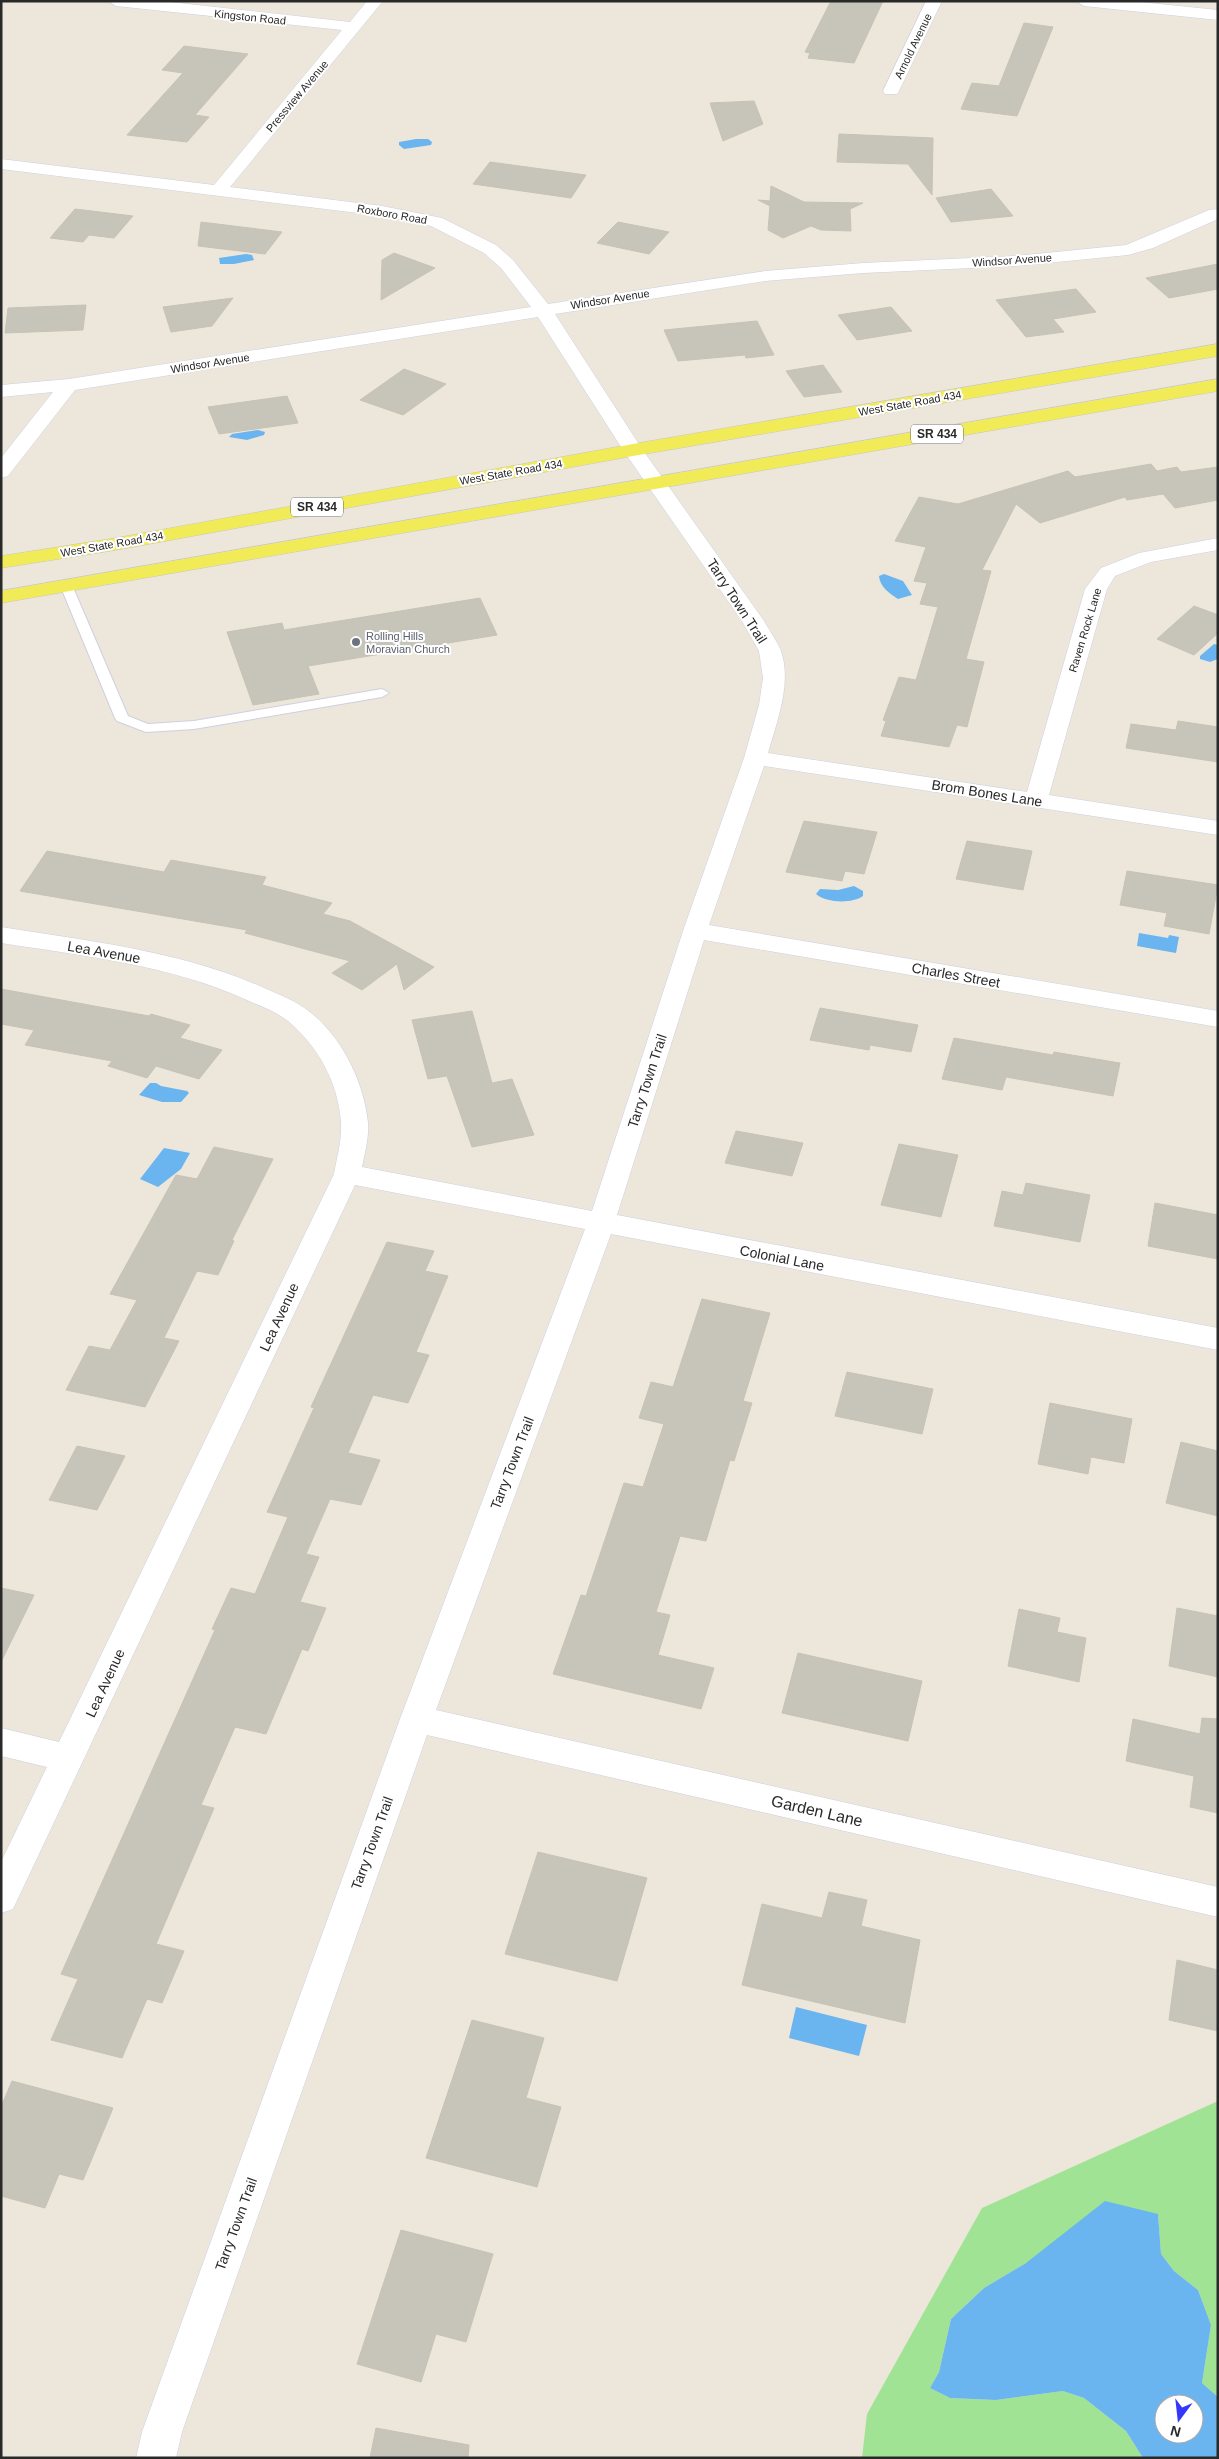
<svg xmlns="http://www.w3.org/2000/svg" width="1219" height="2459" font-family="Helvetica,sans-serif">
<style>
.green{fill:#a1e395}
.water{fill:#6ab4f0;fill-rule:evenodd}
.building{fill:#c7c4ba;stroke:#c7c3b4}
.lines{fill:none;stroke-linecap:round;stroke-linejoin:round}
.lane-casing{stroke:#cfcfe2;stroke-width:2}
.street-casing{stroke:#cfcfe2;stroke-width:1}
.primary-casing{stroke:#c7c7c7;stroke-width:1}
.lane{fill:#fff;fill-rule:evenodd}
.street{fill:#fff;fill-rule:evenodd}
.primary{fill:#f2eb58;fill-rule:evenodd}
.worship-dot{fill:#6b7280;stroke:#fff;stroke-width:2}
.labels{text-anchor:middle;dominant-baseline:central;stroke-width:4;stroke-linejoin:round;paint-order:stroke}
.far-street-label{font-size:11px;fill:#292929;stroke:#fff}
.far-worship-label{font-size:11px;fill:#5b616d;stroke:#fff;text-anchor:start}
.shield{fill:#fff;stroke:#696969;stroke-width:1}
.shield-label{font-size:12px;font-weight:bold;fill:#292929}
.street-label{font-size:14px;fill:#292929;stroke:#fff}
.near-street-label{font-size:16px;fill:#292929;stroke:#fff}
</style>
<rect width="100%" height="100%" fill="#ece7da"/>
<!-- green -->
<path class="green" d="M1218,2101v296l-16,-14 9,-58 -13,-35 -24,-19 -13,-17 -3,-39 -132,48 -42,25 -33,31 -12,53 -9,16 20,10 46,2 67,-9 21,7 42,33 17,27h-281l5,-44 115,-206z"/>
<!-- water -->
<path class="water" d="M416,139h12l4,3 -1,3 -27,4 -5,-4v-3z
M246,254l6,1 2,5 -20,4h-14l-1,-6z
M258,430l7,2 -1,3 -17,5 -18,-3 3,-3z
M884,574l19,7 9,14 -14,4c-9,-6 -18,-12 -19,-23z
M1214,644l4,1v14l-8,3 -10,-3v-3z
M854,886l9,5v5c-11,8 -37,7 -47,-2l4,-5 18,1z
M1139,933l29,5 1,-3 10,2 -3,16 -39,-7z
M150,1083h6l5,3 26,5 2,2 -8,9h-19l-23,-7z
M164,1148l26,5 -9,16 -23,18 -18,-8z
M796,2007l71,18 -8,31 -70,-18z
M1105,2201l53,13 3,40 13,17 24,19 13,35 -9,58 16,14v61h-75l-17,-27 -42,-33 -21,-7 -67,9 -46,-2 -20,-10 9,-16 12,-53 33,-31 42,-25zM1164,2404h30v30h-30z"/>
<!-- building -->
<path class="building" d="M831,1h52l-29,62 -46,-5 2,-5 -5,-1z
M1024,23l29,4 -36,89 -56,-7 11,-26 27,3z
M184,46l64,8 -53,61 14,2 -22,25 -60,-7 56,-62 -21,-3z
M754,101l9,23 -40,17 -13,-38z
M839,134l94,4 -1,57 -24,-31 -71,-2z
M490,162l96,13 -15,23 -98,-14z
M771,186l33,16 59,1 -13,6 1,22 -30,-1 -10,-4 -28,12 -15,-8 2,-24 -12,-6 12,1z
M991,189l22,27 -62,6 -15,-24z
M75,209l58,7 -19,22 -25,-3 -6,7 -33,-4z
M201,222l81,10 -17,22 -67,-8z
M618,222l51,10 -20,22 -52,-11z
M394,253l41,15 -54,32 1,-40z
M1218,264v25l-49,9 -23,-20z
M1076,289l20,23 -43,7 11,13 -38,5 -30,-37z
M233,298l-21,28 -41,6 -8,-25z
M86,305l-3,25 -78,3 3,-25z
M891,307l21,24 -55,9 -19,-25z
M757,321l17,34 -28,3 -1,-3 -67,6 -14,-31z
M823,365l19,27 -38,5 -18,-26z
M404,369l42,15 -43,31 -43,-15z
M287,396l11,27 -79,11 -11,-27z
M1151,464l6,7 20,-4 4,5 37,-5v33l-43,8 -12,-14 -36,6 -2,-3 -85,26 -24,-19 -34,66 9,1 -25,88 18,3 -17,65 -10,-2 -8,22 -68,-11 5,-15 -3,-1 16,-43 17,3 22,-73 -18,-3 7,-21 -13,-2 12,-34 -31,-6 24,-44 39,7 110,-33 7,6z
M480,598l17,37 -189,31 11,28 -66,11 -26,-73 55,-9 2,7z
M1194,606l24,9v18l-24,22 -37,-16z
M1178,721l40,6v35l-92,-14 5,-24 45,6z
M804,821l73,11 -13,42 -19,-3 -3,10 -56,-9z
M967,841l65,10 -9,39 -67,-11z
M47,851l117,21 7,-12 95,17 -4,8 70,18 -9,11 27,7 84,46 -30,23 -7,-26 -35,26 -30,-17 18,-12 -105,-28 2,-3 -227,-39z
M1127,871l91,14 -9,49 -45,-8 3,-13 -47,-8z
M1,989l148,27 2,-2 39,11 -10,13 42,12 -23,29 -43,-13 -9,12 -39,-12 4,-5 -87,-16 9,-15 -33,-6z
M820,1008l98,17 -7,27 -41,-7 -1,5 -59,-10z
M472,1011l20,72 20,-4 22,56 -62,12 -25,-71 -19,3 -16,-59z
M954,1038l99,17 1,-3 66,11 -7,33 -107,-19 -4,13 -60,-11z
M736,1131l67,12 -11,33 -67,-13z
M899,1144l59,11 -17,62 -60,-12z
M214,1147l59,12 -41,81 2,1 -16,34 -21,-4 -33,67 15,3 -34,66 -79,-17 23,-44 21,4 27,-50 -27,-6 66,-119 21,4z
M1026,1183l64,12 -10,47 -86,-16 8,-35 21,4z
M1155,1203l63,12v44l-70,-13z
M387,1242l47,9 -9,20 23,5 -32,76 13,3 -21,48 -35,-8 -25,58 32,7 -19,45 -31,-6 -24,55 13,3 -19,45 26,6 -18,43 -6,-2 -36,85 -31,-7 -34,78 13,3 -58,136 28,7 -22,52 -15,-4 -25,59 -71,-18 27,-61 -17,-5 154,-344 -3,-1 19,-41 24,6 33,-77 -21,-5 47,-104 -3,-1z
M702,1299l68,14 -27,88 9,2 -18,58 -4,-1 -24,81 -26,-5 -24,76 14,3 -12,40 56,13 -13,41 -148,-35 28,-79 5,1 38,-113 19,4 21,-63 -25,-6 12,-36 22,5z
M847,1372l86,17 -11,45 -87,-18z
M1050,1403l82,16 -8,44 -33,-6 -3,17 -50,-10z
M1181,1442l37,9v65l-52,-13z
M77,1446l48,10 -28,54 -48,-10z
M1,1588l33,7 -33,67z
M1177,1608l41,8v61l-49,-11z
M1019,1609l41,9 -3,14 29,6 -7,44 -71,-16z
M798,1653l124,28 -14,60 -126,-28z
M1202,1718l16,1v94l-28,-6 4,-31 -68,-15 7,-42 67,15z
M538,1852l109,26 -30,103 -112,-27z
M829,1892l38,8 -6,26 59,14 -15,83 -163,-38 20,-81 60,14z
M1177,1960l41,10v61l-49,-11z
M472,2020l72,18 -18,60 35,9 -24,80 -111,-29z
M12,2081l101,27 -30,72 -24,-6 -14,34 -44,-12v-89z
M401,2230l92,24 -27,88 -30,-8 -15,48 -64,-18z
M376,2428l93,17 -1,13h-98z"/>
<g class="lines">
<!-- lane casing -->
<g class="lane-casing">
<path id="lane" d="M66,581l6,4 56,131 20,8 46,-3 188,-32 7,4 -7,4 -188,32 -48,3 -29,-11 -2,-3 -55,-133z"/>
</g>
<!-- street casing -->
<g class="street-casing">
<path id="street" d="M108,1h53l189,21 17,-21h16l-153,186 152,19 60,12 54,27 17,15 35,44 217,-33 98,-8 152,-7 111,-11 83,-35 9,-1v10l-65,29 -25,7 -113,11 -152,7 -98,8 -210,33 87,135 122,172c5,9 13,20 17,30 11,33 -4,70 -13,102l259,39 58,-203 16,-21 38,-15 79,-15v12l-67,12 -36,14 -8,13 -58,206 169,26v14l-454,-69 -55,159 509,86v16l-514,-87 -87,275 601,113v22l-607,-116 -175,476 782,177v30l-791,-182 -245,697 -6,26h-40l6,-26 258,-713 185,-490 -230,-44 -342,724 -12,4v-51l46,-95 -46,-11v-28l58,14 275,-568c3,-17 8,-34 7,-52 -3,-40 -23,-76 -53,-101 -11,-9 -28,-15 -41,-21 -77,-35 -162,-44 -246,-57v-16c88,14 179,24 261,60 13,6 29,12 41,20 36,24 61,73 65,116 1,15 -3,29 -6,44l230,44 91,-280 61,-173 15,-53 4,-27 -4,-27 -17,-30 -119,-171 -85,-133 -463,73 -67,86 -7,2v-20l52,-66 -52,5v-12l68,-6 462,-72 -30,-39 -17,-15 -53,-27 -49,-10 -381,-47v-10l213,26 128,-155 -226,-24z
M926,1h16l-43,90 -2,3h-12l-2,-3z
M1076,1h55l87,9v10l-134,-14z"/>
</g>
<!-- primary casing -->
<g class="primary-casing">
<path id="primary" d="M1218,344v12l-585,100 -517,94 -115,18v-12l115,-18 517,-94z
M1218,379v12l-1217,212v-12z"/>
</g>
<!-- lane -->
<use href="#lane" class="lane"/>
<!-- street -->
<use href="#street" class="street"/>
<!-- primary -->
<use href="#primary" class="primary"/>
</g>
<!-- markers -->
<circle class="worship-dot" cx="356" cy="642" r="5"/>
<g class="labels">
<!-- far-street labels -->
<g class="far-street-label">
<text transform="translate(250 17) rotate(6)">Kingston Road</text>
<text transform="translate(913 46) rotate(-64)">Arnold Avenue</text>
<text transform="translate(297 96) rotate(-50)">Pressview Avenue</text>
<text transform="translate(392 214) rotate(10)">Roxboro Road</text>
<text transform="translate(1012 260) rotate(-4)">Windsor Avenue</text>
<text transform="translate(610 299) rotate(-9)">Windsor Avenue</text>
<text transform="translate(210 363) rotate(-9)">Windsor Avenue</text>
<text transform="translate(910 403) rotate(-10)">West State Road 434</text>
<text transform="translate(511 472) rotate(-10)">West State Road 434</text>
<text transform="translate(112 544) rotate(-10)">West State Road 434</text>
<text transform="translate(1085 630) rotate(-73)">Raven Rock Lane</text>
</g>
<!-- far-worship labels -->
<g class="far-worship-label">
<text x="366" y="636">Rolling Hills<tspan x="366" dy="13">Moravian Church</tspan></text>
</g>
<!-- shield labels -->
<g class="shield">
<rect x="911" y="424.5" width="52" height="19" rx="4"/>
<rect x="291" y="497.5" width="52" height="19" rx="4"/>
</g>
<g class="shield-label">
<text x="937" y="434">SR 434</text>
<text x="317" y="507">SR 434</text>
</g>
<!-- street labels -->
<g class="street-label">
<text transform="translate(737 601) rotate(57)">Tarry Town Trail</text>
<text transform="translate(987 793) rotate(9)">Brom Bones Lane</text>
<text transform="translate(104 952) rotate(10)">Lea Avenue</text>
<text transform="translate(956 975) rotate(10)">Charles Street</text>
<text transform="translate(647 1081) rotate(-72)">Tarry Town Trail</text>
<text transform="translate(782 1258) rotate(11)">Colonial Lane</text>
<text transform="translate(279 1317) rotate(-65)">Lea Avenue</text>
<text transform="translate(512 1463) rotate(-69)">Tarry Town Trail</text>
<text transform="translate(105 1683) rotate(-65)">Lea Avenue</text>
<text transform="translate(372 1843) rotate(-70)">Tarry Town Trail</text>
<text transform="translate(236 2224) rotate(-70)">Tarry Town Trail</text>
</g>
<!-- near-street labels -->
<g class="near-street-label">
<text transform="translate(817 1811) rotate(13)">Garden Lane</text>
</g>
</g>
<!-- border -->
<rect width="1219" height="2459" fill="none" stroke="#292929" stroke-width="5"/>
<!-- north arrow -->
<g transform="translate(1179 2419) rotate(195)"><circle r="24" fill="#ffffff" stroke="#a9a9a9"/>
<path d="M0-4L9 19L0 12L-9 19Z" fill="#3637fc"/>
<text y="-8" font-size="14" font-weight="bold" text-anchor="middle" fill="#292929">N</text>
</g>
</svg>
